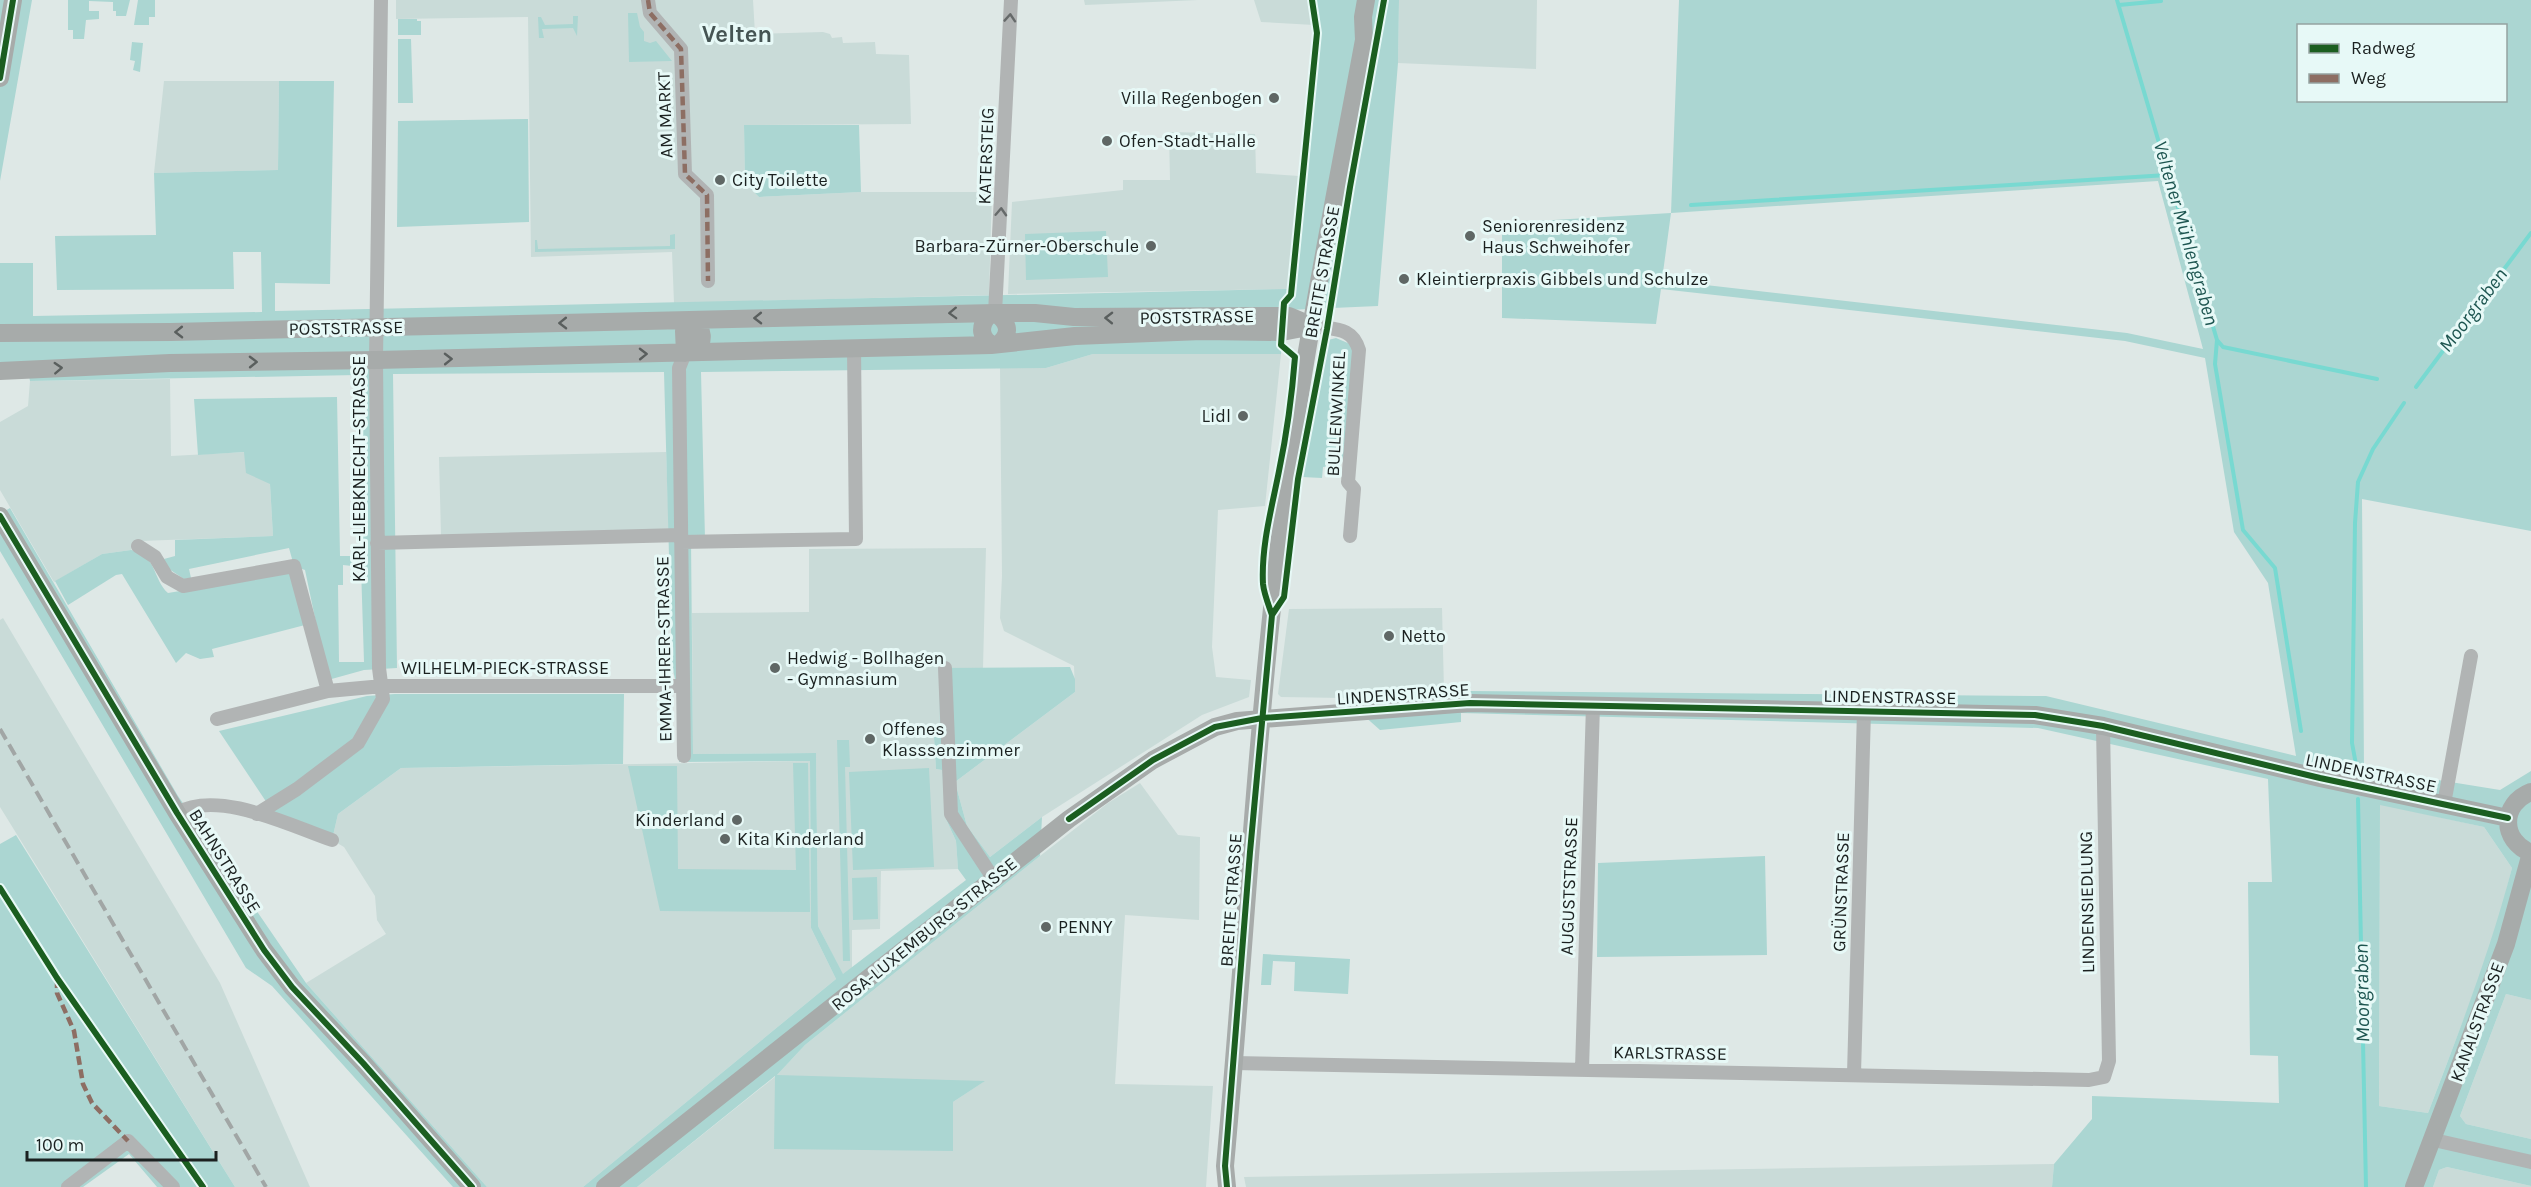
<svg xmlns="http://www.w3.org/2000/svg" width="2531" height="1187" font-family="Karla,sans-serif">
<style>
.built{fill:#c9dbd8;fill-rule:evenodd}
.green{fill:#abd6d2;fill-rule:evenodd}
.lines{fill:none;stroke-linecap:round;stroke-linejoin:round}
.stream{stroke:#78d9d1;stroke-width:4}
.street{stroke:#b1b4b4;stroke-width:14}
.secondary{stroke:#a7abaa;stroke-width:18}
.rail{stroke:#a1a6a5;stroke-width:4;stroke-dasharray:12 6;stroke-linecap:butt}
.quiet{stroke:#8d6e63;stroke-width:4.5;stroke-dasharray:9 4.5;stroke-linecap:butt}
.cycleway-casing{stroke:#e7f9f7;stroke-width:10}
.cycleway{stroke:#1b5e20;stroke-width:6}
.oneway{stroke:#666a6a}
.oneway2{stroke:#5a5f5e}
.poi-dot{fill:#5f6765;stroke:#e7f9f7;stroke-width:2}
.labels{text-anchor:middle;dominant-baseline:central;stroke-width:6;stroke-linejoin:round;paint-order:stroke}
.poi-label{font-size:18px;fill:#1b2120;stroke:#e7f9f7;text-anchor:start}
.street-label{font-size:18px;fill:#1b2120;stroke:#e7f9f7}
.water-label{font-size:20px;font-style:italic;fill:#1d5550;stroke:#e7f9f7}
.district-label{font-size:24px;font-weight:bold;fill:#455453;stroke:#e7f9f7}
</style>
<rect width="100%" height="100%" fill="#dee8e6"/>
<!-- built -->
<path class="built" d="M396,0h357l2,34 68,-2 7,2 2,4 10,-1 1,6 32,-1 1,12 33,1 2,69 -167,1 1,58 14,14 102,-5h131l-3,103 -315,8 -2,-51 -141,5 -3,-240 -132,2z
M1084,0h114l-113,5z
M1254,0h53l7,25 -53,-3z
M1399,0h138l-1,69 -138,-6z
M164,81h115l-1,89 -124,3z
M1169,132l86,2 1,39 43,3 -11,113 -280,5 4,-92 111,-12v-10h47z
M1093,354h188l-16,152 -47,4 -6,137 4,30 35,3 -2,17 -47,18 -160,102 -52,40 -23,-31 -12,-44 120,-90 -1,-26 -70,-35 -4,-13 2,-42 -2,-209 46,1z
M170,379l1,77 97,-5 5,85 -133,5 -9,9 -29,4 -48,28 -54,-92v-68l28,-16 2,-25z
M666,452l3,79 -228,4 -2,-78z
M986,548l-3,120 -44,1 1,68h-6l2,32 6,1 4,49 10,22 2,28 -77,2 -1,58 -28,1v38l-9,7 -25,-49 -2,-173 -123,1 -1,-141 117,-1v-63z
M1442,608l2,83 -100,7 -63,-1 -3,-3 11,-85z
M3,618l217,365 90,204h-75l-235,-380v-187z
M810,761l1,167 25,51 -253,208h-96l-181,-204 80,-49 -9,-14 -2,-24 -31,-49 -12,-7 6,-26 63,-46z
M1140,783l38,52 22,2 -1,83 -74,-5 -10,169 98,2 -7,101h-569l139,-111 29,-31 235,-189 68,-53zM776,1076l207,6 -30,20z
M2380,804l104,23 28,41 -14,55 -22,64 -48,126 -49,-7z
M2506,994l25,6v139l-65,-15 -6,-8z
M2054,1164l-2,23h-806l-2,-10z
M2447,1167l84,19v1h-98l6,-17z"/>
<!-- green -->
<path class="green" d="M0,0h32l-32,181z
M68,0h62l-4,16h-10v-5h-3v-9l-24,-1v10h10v8l-13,1 -2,19h-11v-9h-5z
M138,0h17v17h-6v8h-15z
M1307,0h92l-1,63 -20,243 -91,4 -1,-6 -5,50h-188l-47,14 -345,4 4,167h-14l2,215 123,-1 2,173 25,48 123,-94 -8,-11 -2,-28 -10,-22 -4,-49 -6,-1 -2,-32 6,-1 -1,-68 131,-1 5,12v13l-120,90 12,44 23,31 52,-40 -2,39 -235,189 -28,30 208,6 -32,21v49l-179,-2 1,-73 -138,111h-54l253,-208 -25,-51 -1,-167 -131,1v-67l-7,-29 -8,-294 -271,2 4,294 -33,2 -36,10 -23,-110 -11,-4 -5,-18 -100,21 2,9 -7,1 -18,-12 -2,-8 11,-3v-16l98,-4 -3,-52 -24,-11 -2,-21 -46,3 -4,-56 143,-2 3,159h21l-4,-181 -327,6 -1,-5 -29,1v-114h33v53l229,-4 -1,-60h-28l1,37 -177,1 -2,-54 101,-1 -2,-62 124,-3 1,-89h55l-4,203 -55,-1v28l1012,-22 27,-263zM343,565l18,2 3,95h-25l-1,-77h5z
M1679,0h852v531l-169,-32 2,269 136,22 31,-19v229l-25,-6 -46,122 6,8 65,15v47l-84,-19 -8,3 -6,17h-381l2,-23 38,-45v-23l187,7 -1,-47 -28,-1 -2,-173h24l-4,-103 -230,-51 -577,-15v9l-81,8 -36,-32 125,-7 577,5 250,60 -28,-173 -34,-51 -29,-174 -80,-17 -464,-52 -5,35 -154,-6v-95l169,-10zM2298,26h208v74h-208zM2158,181l45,168 -76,-16 -465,-53 9,-67zM2380,805l104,22 28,41c-22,84 -53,164 -84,245l-49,-7z
M628,13h9l3,14 4,5v9l6,2 6,-2 16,20 -43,1z
M573,16h5l-1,20 -4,-8 -31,1 2,9h-5l-1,-21h3l4,8 28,-1z
M398,19h19v2h4v14h-23z
M398,39h13l2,64h-15z
M132,42l11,1 -3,29 -7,-2 2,-9 -5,-1z
M528,119l1,103 -132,5 1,-106z
M744,125h115l2,67 -102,5 -14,-14z
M1106,231l2,46 -82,3 -1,-46z
M675,234v15l-140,3v-12h2l1,9 132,-3v-11z
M1336,338l14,6 4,8 -10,106 -6,7 -15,2 -1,11 -20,-1 25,-132 1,-5z
M10,508l168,288 128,187 181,204h-34l-181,-201 -26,-18 -246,-417v-37z
M131,550c25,3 22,30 37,43l125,-21 12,53 -93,24 2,8 -14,2 -14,-6 -10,10 -54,-89 -6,1 -48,30 -13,-24 47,-27z
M395,694h229l-1,70 -222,4 -63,46 -6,26 -75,-26 12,-8 -50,-75 148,-35z
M837,740h12l1,27h-5l5,194h-7z
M793,763h15l2,149 -150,-1 -32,-145h49l1,103 118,1z
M929,768l5,99 -81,3 -4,-98z
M16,835l219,352h-78l-28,-33 -46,33h-83v-343z
M1765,856l2,99 -170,2 1,-94z
M877,877l1,42 -25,1 -1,-42z
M1263,954l87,5 -2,35 -54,-3 1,-29 -22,-1 -2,24h-10z"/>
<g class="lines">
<!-- stream -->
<path class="stream" d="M2117,0l100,340 6,7 154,32
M2119,5l42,-4
M1691,205l476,-30
M2217,340l-2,24 28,166 32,38 26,163
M2416,387l115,-154
M2357,770l-5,-27 3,-220 3,-41 15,-33 31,-46
M2358,799l8,388"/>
<!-- street -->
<path class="street" d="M648,0l2,13 31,36 4,125 22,21 1,86
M995,313l16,-313
M1313,326c21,4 39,0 46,24l-11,132 6,7 -4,47
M681,542l175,-3 -2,-191
M377,543l304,-8
M138,546l17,11 12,20 16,9 111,-20 34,125
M945,668l6,146 42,64
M217,719l111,-28 55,-5h300
M684,756l-5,-388 6,-15
M2444,804l27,-148
M177,813c41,-24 114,13 155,27
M257,814l40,-25 61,-46 25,-44 -4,-31 -3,-308 5,-360
M1234,1063l855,17 15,-3 5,-16 -6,-335
M1582,1069l11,-364
M1854,1074l10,-363
M2434,1140l97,22
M68,1187l60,-46 45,46"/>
<!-- secondary -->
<path class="secondary" d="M0,78l13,-78
M0,333l171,-1 824,-19h40l39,4 215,-1 24,10
M991,345c-10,-8 -12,-17 -4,-28l8,-4c13,8 17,20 4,31
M685,353l-1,-22 8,-11c12,9 13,21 3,32
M0,371l170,-8 206,-3 615,-15 84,-9 127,-5 80,1 31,-6
M0,516l177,297 87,137 28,37 71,76 109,124
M2531,792c-31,12 -30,49 0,61
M605,1187l464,-368 84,-59 62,-33 22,-6 233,-18 565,12 68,11 217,52 188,40
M1227,1187l-2,-21c20,-218 31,-437 58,-654 20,-158 52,-315 81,-472l-1,-23 3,-17
M2414,1187l92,-243 25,-91"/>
<!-- rail -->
<path class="rail" d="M0,729l266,458"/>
<!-- quiet -->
<path class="quiet" d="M648,0l2,13 31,36 4,125 22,21 1,86
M57,979v14l17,38 9,53 9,19 36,38"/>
<!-- cycleway casing -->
<g class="cycleway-casing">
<path id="cycleway" d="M0,78l13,-78
M0,516l177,297 87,137 28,37 71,76 109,124
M1272,615l12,-18 14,-118 29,-150 23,-142 34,-187
M1069,819l84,-59 62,-33 47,-9 208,-15 565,12 68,11 217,52 188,40
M0,888l57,90 146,209
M1227,1187l-2,-21 25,-314 22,-237c-3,-9 -8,-21 -9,-31 -2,-38 9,-77 16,-113 8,-38 13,-76 16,-114l-14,-12 3,-42 7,-8 26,-262 -5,-33"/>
</g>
<!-- cycleway -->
<use href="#cycleway" class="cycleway"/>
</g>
<!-- one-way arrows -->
<defs><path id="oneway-chevron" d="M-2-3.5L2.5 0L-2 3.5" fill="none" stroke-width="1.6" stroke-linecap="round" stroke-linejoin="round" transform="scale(1.5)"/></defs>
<g class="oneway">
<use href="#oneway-chevron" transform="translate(1010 18) rotate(-86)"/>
<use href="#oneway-chevron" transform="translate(1001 212) rotate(-87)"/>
</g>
<g class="oneway2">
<use href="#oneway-chevron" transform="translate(953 313) rotate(178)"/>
<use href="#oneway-chevron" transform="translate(758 318) rotate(179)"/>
<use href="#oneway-chevron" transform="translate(1109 318) rotate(-179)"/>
<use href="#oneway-chevron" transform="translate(563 323) rotate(179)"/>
<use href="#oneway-chevron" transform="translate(179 332) rotate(179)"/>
<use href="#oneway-chevron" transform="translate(643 354) rotate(-1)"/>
<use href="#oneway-chevron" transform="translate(448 359) rotate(-1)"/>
<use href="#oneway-chevron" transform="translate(253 362) rotate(-1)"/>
<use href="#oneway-chevron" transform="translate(58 368) rotate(-3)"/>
</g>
<!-- markers -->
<g class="poi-dot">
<circle cx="1274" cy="98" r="6"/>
<circle cx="1107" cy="141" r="6"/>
<circle cx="720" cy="180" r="6"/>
<circle cx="1470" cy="236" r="6"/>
<circle cx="1151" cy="246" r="6"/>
<circle cx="1404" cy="279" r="6"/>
<circle cx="1243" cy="416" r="6"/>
<circle cx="1389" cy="636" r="6"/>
<circle cx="775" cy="668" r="6"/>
<circle cx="870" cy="739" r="6"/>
<circle cx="737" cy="820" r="6"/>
<circle cx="725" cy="839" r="6"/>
<circle cx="1046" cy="927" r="6"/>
</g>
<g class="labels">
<!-- poi labels -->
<g class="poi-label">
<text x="1262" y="98" text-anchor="end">Villa Regenbogen</text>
<text x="1119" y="141">Ofen-Stadt-Halle</text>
<text x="732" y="180">City Toilette</text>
<text x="1482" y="226">Seniorenresidenz<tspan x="1482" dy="21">Haus Schweihofer</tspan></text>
<text x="1139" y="246" text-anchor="end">Barbara-Zürner-Oberschule</text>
<text x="1416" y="279">Kleintierpraxis Gibbels und Schulze</text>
<text x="1231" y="416" text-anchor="end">Lidl</text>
<text x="1401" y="636">Netto</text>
<text x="787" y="658">Hedwig - Bollhagen<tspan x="787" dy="21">- Gymnasium</tspan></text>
<text x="882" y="729">Offenes<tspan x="882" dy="21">Klasssenzimmer</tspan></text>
<text x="725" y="820" text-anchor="end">Kinderland</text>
<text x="737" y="839">Kita Kinderland</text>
<text x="1058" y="927">PENNY</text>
</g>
<!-- street labels -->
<g class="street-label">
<text transform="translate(665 115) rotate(-92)">AM MARKT</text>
<text transform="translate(986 156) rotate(-88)">KATERSTEIG</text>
<text transform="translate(1322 272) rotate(-80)">BREITE STRASSE</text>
<text transform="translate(1197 317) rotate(-1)">POSTSTRASSE</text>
<text transform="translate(346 328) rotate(-1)">POSTSTRASSE</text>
<text transform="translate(1336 414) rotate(-87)">BULLENWINKEL</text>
<text transform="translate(359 469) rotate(-90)">KARL-LIEBKNECHT-STRASSE</text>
<text transform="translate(664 649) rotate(-91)">EMMA-IHRER-STRASSE</text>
<text x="505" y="668">WILHELM-PIECK-STRASSE</text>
<text transform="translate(1403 694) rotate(-4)">LINDENSTRASSE</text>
<text transform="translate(1890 697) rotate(1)">LINDENSTRASSE</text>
<text transform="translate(2371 773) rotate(12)">LINDENSTRASSE</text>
<text transform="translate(225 861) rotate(58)">BAHNSTRASSE</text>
<text transform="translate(1569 886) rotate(-88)">AUGUSTSTRASSE</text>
<text transform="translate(1841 892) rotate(-88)">GRÜNSTRASSE</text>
<text transform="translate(1231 900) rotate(-86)">BREITE STRASSE</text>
<text transform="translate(2087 902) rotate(-91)">LINDENSIEDLUNG</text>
<text transform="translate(924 934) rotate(-39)">ROSA-LUXEMBURG-STRASSE</text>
<text transform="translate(2477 1022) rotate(-70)">KANALSTRASSE</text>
<text transform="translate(1670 1053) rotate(1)">KARLSTRASSE</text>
</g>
<!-- water labels -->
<g class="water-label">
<text transform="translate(2186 233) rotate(74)">Veltener Mühlengraben</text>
<text transform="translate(2473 310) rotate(-53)">Moorgraben</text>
<text transform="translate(2362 993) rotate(-91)">Moorgraben</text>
</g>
<!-- district labels -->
<g class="district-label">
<text x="737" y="34">Velten</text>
</g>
</g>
<!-- legend -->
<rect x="2297" y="24" width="210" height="78" fill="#e7f9f7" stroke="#95a3a1" stroke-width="1.5"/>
<rect x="2309" y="44" width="30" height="9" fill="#1b5e20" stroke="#95a3a1" stroke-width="1.5"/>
<text x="2351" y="54" font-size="18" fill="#1b2120">Radweg</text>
<rect x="2309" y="74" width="30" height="9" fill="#8d6e63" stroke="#95a3a1" stroke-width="1.5"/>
<text x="2351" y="84" font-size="18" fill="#1b2120">Weg</text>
<!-- scale -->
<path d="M27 1151v9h189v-9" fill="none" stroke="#1b2120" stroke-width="3"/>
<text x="36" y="1151" font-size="18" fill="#1b2120" stroke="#e7f9f7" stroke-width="4.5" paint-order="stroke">100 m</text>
</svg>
